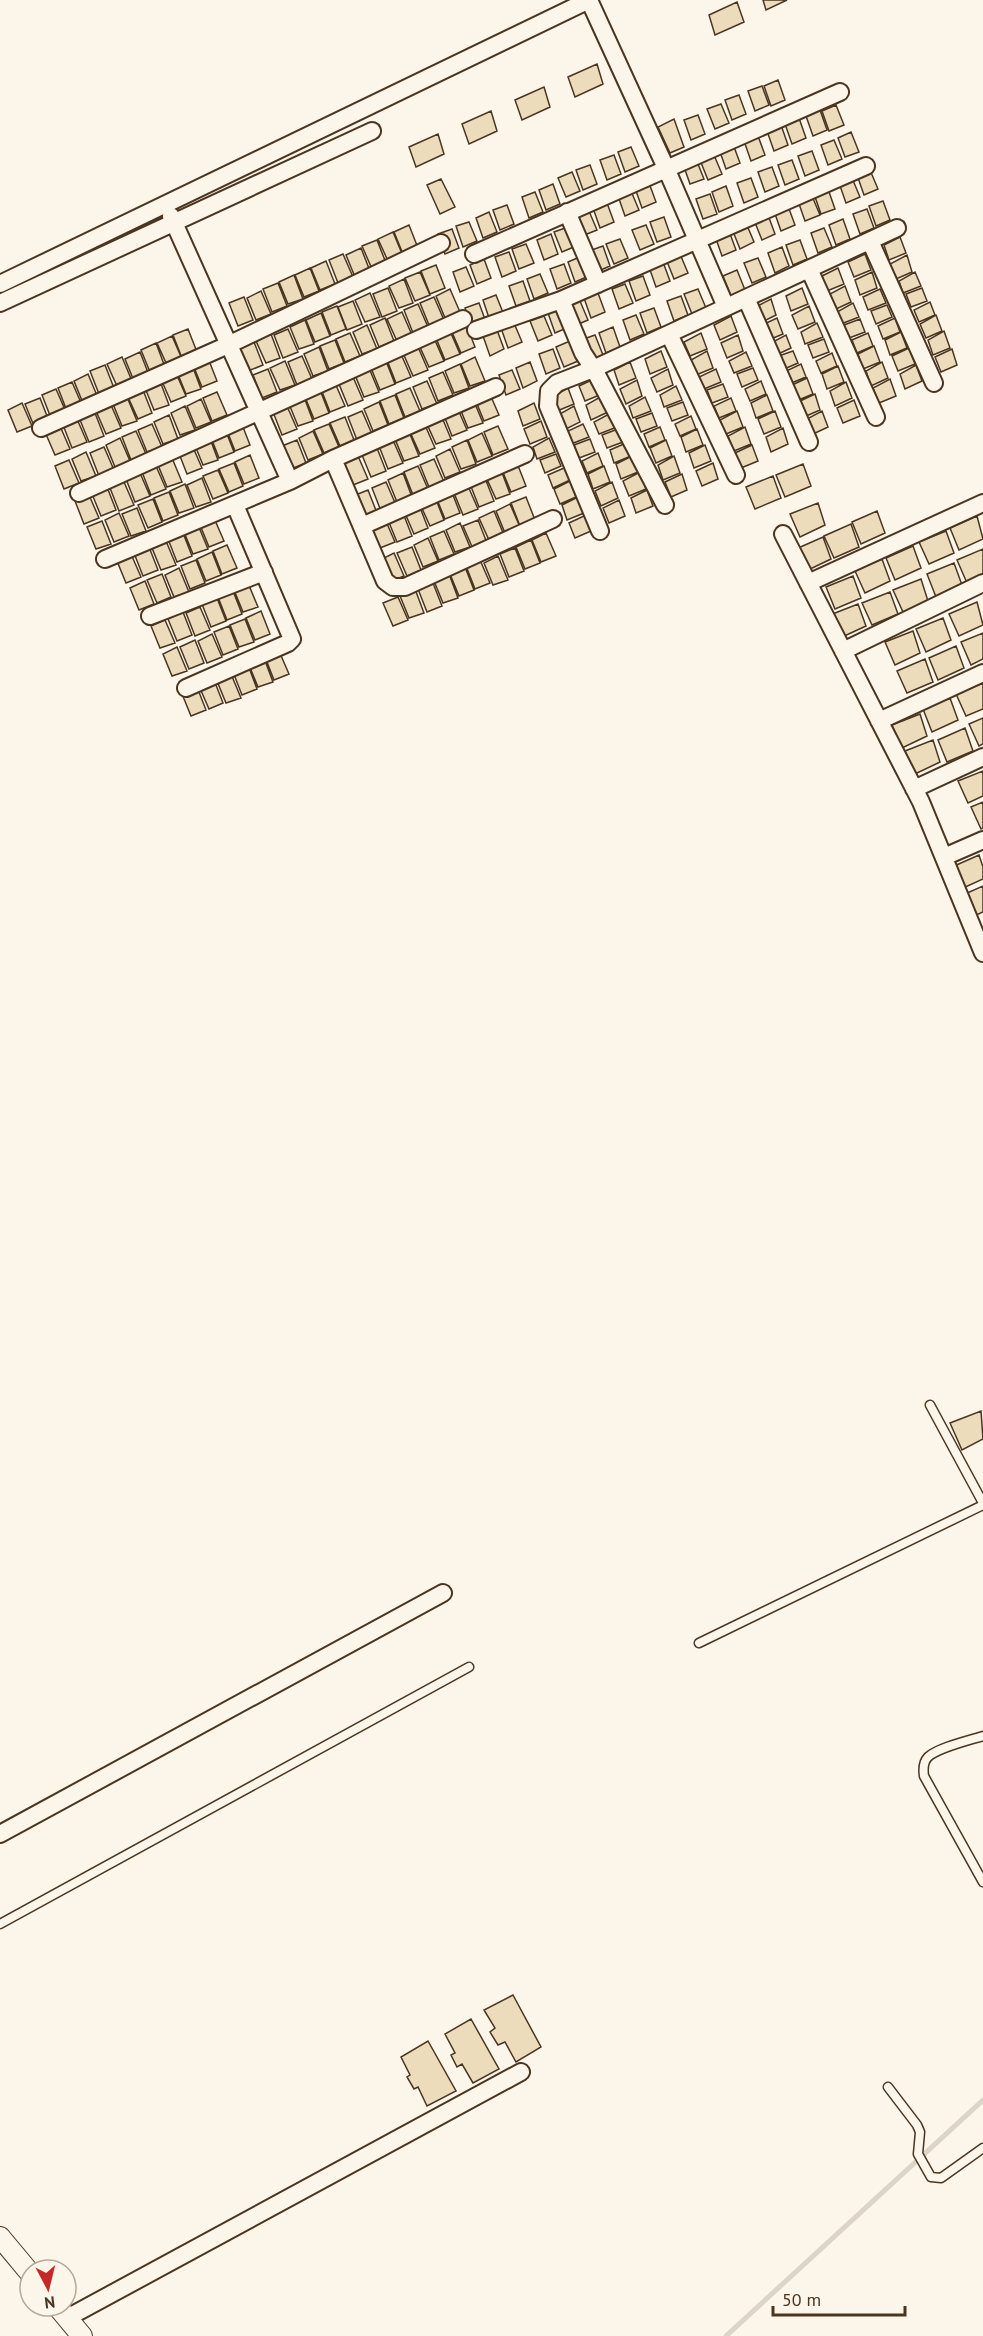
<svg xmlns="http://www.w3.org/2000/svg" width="983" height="2336" font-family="'PT Sans',sans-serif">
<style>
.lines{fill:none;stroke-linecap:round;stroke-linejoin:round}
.stream{stroke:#dcd4c6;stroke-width:5}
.building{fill:#ecdcbc;stroke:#4a3520;stroke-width:1.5}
.service-casing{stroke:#4a3520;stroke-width:11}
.minor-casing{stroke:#4a3520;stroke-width:20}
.tertiary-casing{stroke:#4a3520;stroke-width:22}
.service{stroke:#fbf6e9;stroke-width:8}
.minor{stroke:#fbf6e9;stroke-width:16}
.tertiary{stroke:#fbf6e9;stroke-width:20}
</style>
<rect width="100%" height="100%" fill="#fbf6e9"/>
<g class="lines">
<!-- stream -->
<path class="stream" d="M726,2336l257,-236"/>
</g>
<!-- building -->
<path class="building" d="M763,0h24l-21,10z
M737,2l7,20 -29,13 -6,-20z
M597,64l6,20 -28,13 -7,-20z
M778,80l7,20 -14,6 -7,-20z
M762,86l7,19 -14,6 -7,-20z
M544,87l6,20 -28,13 -7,-20z
M739,95l7,19 -14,6 -7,-20z
M721,104l8,19 -14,6 -8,-20z
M836,105l8,20 -15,6 -7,-20z
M820,110l7,20 -14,6 -7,-20z
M491,111l6,20 -28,13 -7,-20z
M698,115l7,19 -14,6 -7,-20z
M799,118l7,20 -14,6 -7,-20z
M674,119l10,28 -14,6 -12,-26z
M781,125l7,20 -14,6 -7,-20z
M851,132l8,20 -14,5 -7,-19z
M438,134l6,20 -28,13 -7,-20z
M758,136l7,19 -14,6 -7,-20z
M834,140l8,19 -14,6 -7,-20z
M733,144l7,19 -14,6 -7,-20z
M631,147l8,19 -14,6 -7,-20z
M812,151l7,19 -14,6 -7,-20z
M614,155l7,19 -14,6 -7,-20z
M714,155l8,19 -14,6 -8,-20z
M696,159l8,20 -14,5 -7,-20z
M792,160l7,19 -14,6 -7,-20z
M590,165l7,19 -14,6 -7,-20z
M772,167l7,19 -14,6 -7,-20z
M870,170l8,19 -14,6 -7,-20z
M572,172l8,19 -14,6 -8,-19z
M751,178l7,19 -14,6 -7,-20z
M852,178l8,19 -14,6 -7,-20z
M441,179l14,28 -15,7 -13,-29z
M649,183l7,19 -14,6 -7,-20z
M553,184l7,20 -14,6 -7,-20z
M726,186l7,20 -14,6 -7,-20z
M828,189l7,20 -14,5 -7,-20z
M631,191l8,19 -14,6 -7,-20z
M535,192l8,20 -14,6 -7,-21z
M710,194l7,20 -14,5 -7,-20z
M812,196l8,19 -15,6 -7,-20z
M883,201l7,19 -14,6 -7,-20z
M607,203l7,19 -14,6 -7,-20z
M507,205l7,19 -14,6 -7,-20z
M788,206l7,19 -14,6 -7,-20z
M867,209l7,19 -14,6 -7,-20z
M589,211l8,19 -15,6 -6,-20z
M489,212l8,20 -14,6 -7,-20z
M768,215l7,19 -13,6 -8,-20z
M664,217l7,20 -14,5 -7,-20z
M843,219l7,20 -14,6 -7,-20z
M469,222l8,19 -14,6 -7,-21z
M746,223l8,19 -14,7 -8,-20z
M409,225l9,23 -15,6 -9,-22z
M646,225l8,19 -14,6 -8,-20z
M568,227l8,19 -14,6 -8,-20z
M824,228l8,19 -14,6 -7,-20z
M452,229l7,19 -14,6 -7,-20z
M729,231l7,19 -14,6 -7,-20z
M393,232l10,24 -15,5 -10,-22z
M551,234l7,20 -14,6 -7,-20z
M900,237l6,16 -17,7 -5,-15z
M620,239l8,19 -14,6 -8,-20z
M377,240l9,23 -14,6 -10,-23z
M800,240l7,19 -14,6 -7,-20z
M526,244l8,19 -15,6 -7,-20z
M603,246l7,20 -14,6 -7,-21z
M782,247l7,19 -14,7 -7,-20z
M361,248l9,23 -15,6 -9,-22z
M509,252l7,19 -14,6 -7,-20z
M343,254l10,23 -15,6 -9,-23z
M680,254l8,19 -14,6 -8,-20z
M865,254l6,16 -17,7 -6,-15z
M907,255l5,17 -16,7 -6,-15z
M582,256l7,20 -14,6 -7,-20z
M758,258l8,19 -14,6 -8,-20z
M484,259l7,19 -14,6 -7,-19z
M326,261l9,23 -15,6 -9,-22z
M663,262l7,19 -14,6 -7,-20z
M564,264l7,19 -14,6 -7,-20z
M436,265l9,23 -15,6 -9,-23z
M466,267l8,19 -14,6 -7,-20z
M310,268l9,23 -15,6 -9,-22z
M838,268l6,16 -17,7 -5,-15z
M737,270l8,20 -14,6 -8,-20z
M420,272l10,23 -15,6 -10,-23z
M872,272l5,16 -17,7 -5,-15z
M915,272l6,14 -18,7 -4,-12z
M540,274l8,19 -14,6 -7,-20z
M294,275l9,24 -15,5 -9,-22z
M643,276l7,19 -14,6 -7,-20z
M404,279l9,24 -14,5 -10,-22z
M523,281l7,20 -14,5 -7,-20z
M278,283l9,23 -15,6 -9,-23z
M625,284l8,19 -14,6 -7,-20z
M845,286l6,16 -17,8 -6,-15z
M388,288l9,23 -15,6 -9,-23z
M802,288l6,16 -17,7 -5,-15z
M922,288l5,13 -16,6 -5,-13z
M450,289l10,23 -15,6 -9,-22z
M698,289l8,19 -14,6 -8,-20z
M880,289l6,14 -18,7 -5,-13z
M261,291l10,23 -15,6 -9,-22z
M370,293l10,24 -15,5 -10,-22z
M598,293l7,19 -14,6 -7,-20z
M496,295l8,20 -14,6 -7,-21z
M681,296l7,19 -14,6 -7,-20z
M244,297l9,23 -15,6 -9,-23z
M434,297l10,23 -15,5 -9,-22z
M771,299l5,16 -16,8 -6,-15z
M353,301l9,23 -15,6 -9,-23z
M580,301l8,19 -14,6 -7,-20z
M930,302l5,13 -16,7 -5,-12z
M479,303l7,19 -14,6 -7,-20z
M853,303l6,14 -18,7 -4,-12z
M418,304l10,23 -15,6 -9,-23z
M887,305l5,12 -16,7 -5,-13z
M337,306l9,23 -15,6 -9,-23z
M809,306l6,16 -17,7 -6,-14z
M562,308l7,19 -14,6 -7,-20z
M654,308l7,19 -14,6 -7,-20z
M402,312l10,23 -15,6 -10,-22z
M321,313l9,23 -15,6 -9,-22z
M636,315l8,19 -14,6 -7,-20z
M936,315l6,16 -16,7 -6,-14z
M544,316l8,19 -14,6 -8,-20z
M731,316l6,16 -17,8 -6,-15z
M385,318l9,23 -15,6 -9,-22z
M777,318l6,16 -17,7 -6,-15z
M895,318l5,14 -17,7 -5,-13z
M860,319l5,13 -16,6 -5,-13z
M305,320l9,24 -15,5 -9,-22z
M514,323l8,19 -14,6 -7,-20z
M817,323l6,14 -18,7 -4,-12z
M466,324l9,23 -14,6 -10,-23z
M367,325l10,24 -15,5 -9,-22z
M613,327l7,20 -14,6 -7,-20z
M188,329l9,23 -15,6 -9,-23z
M288,329l10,23 -15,6 -9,-23z
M497,330l7,19 -14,7 -7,-20z
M450,331l10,23 -15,6 -9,-22z
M944,331l6,17 -17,7 -5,-15z
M901,332l6,16 -17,7 -5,-15z
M350,333l10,23 -15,6 -9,-23z
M701,333l6,16 -17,7 -6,-14z
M868,333l5,13 -16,7 -5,-13z
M271,334l9,24 -14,5 -10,-22z
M595,335l8,20 -14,5 -8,-20z
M738,335l5,16 -16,7 -6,-15z
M786,335l5,13 -17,8 -5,-12z
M172,336l10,23 -15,6 -10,-22z
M434,338l10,23 -15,6 -10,-22z
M824,339l5,13 -16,6 -5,-13z
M335,340l9,23 -15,6 -9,-23z
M570,341l8,20 -14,6 -8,-20z
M254,342l9,23 -15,6 -9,-23z
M156,343l9,24 -15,5 -9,-22z
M874,346l6,16 -17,7 -5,-15z
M319,347l9,24 -15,5 -9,-22z
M418,347l10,23 -15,6 -10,-23z
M909,348l6,16 -17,7 -6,-15z
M553,349l7,19 -14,6 -7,-20z
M952,349l5,16 -16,7 -6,-15z
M661,351l6,16 -17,7 -5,-15z
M707,351l6,17 -17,7 -5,-15z
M793,351l5,12 -16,7 -6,-13z
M140,352l9,23 -15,6 -9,-22z
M746,352l6,14 -18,7 -5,-12z
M832,353l5,13 -16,7 -5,-12z
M401,354l10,23 -15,6 -9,-23z
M302,356l10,23 -15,6 -9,-23z
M122,357l10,24 -15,5 -10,-22z
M475,357l10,24 -15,5 -9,-22z
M208,358l9,23 -15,6 -9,-22z
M285,361l10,24 -15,5 -10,-22z
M386,361l9,23 -15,6 -9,-22z
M530,362l7,19 -14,7 -7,-20z
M630,362l6,16 -17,7 -5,-15z
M882,362l6,16 -17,8 -5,-15z
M460,364l9,24 -15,5 -9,-22z
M801,364l5,13 -17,7 -5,-12z
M105,365l9,23 -15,6 -9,-23z
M192,365l9,24 -15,5 -9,-22z
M916,365l6,16 -17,8 -5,-15z
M838,366l6,16 -17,7 -5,-15z
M369,368l10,24 -15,5 -9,-22z
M753,368l5,12 -16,7 -5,-13z
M268,369l9,23 -15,6 -9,-23z
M668,369l5,16 -16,7 -6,-14z
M716,369l5,13 -17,7 -5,-12z
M512,370l8,19 -14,6 -7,-20z
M443,372l10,23 -15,6 -9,-23z
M176,373l10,23 -15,6 -10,-23z
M88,374l10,24 -15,5 -9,-22z
M353,377l10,23 -15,6 -9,-22z
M596,378l6,16 -17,7 -6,-15z
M807,378l6,16 -17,7 -6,-15z
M890,379l6,17 -17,7 -6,-15z
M637,380l5,16 -16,8 -6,-15z
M160,381l9,24 -15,5 -9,-22z
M427,381l10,23 -15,5 -9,-22z
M761,381l5,13 -16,7 -5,-12z
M72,382l10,23 -15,6 -9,-23z
M846,382l6,16 -17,8 -5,-15z
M335,383l10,23 -15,6 -9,-23z
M723,384l5,13 -16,6 -5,-13z
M676,386l6,14 -18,7 -4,-12z
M410,388l10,23 -15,6 -9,-23z
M568,388l6,16 -17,7 -5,-14z
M56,389l10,23 -15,6 -9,-23z
M143,390l9,23 -14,6 -10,-22z
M320,390l9,23 -15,6 -9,-22z
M217,392l10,23 -15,6 -9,-23z
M489,392l10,23 -15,6 -9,-22z
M815,394l5,16 -16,7 -6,-15z
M395,395l9,23 -15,6 -9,-23z
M767,395l6,16 -17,7 -5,-15z
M602,396l6,16 -17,8 -5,-15z
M127,397l10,24 -15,5 -9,-22z
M304,397l9,24 -15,5 -9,-22z
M645,397l6,14 -18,7 -4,-12z
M40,398l9,23 -15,5 -9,-22z
M731,398l5,13 -17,7 -5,-12z
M201,399l10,23 -15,6 -9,-22z
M473,399l10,24 -15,5 -9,-22z
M854,400l6,16 -17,7 -6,-15z
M379,402l9,23 -15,6 -9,-22z
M683,402l5,13 -16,6 -5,-13z
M22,403l10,23 -15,6 -9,-22z
M534,403l6,16 -17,7 -5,-15z
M111,405l10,23 -15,6 -10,-23z
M185,406l10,24 -15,5 -9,-22z
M287,406l10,23 -15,6 -9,-23z
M574,406l6,16 -16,8 -6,-15z
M457,407l10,23 -15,6 -9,-23z
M362,411l10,23 -15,6 -9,-23z
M737,411l6,16 -17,7 -6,-14z
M775,411l6,16 -17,7 -6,-15z
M822,411l6,16 -17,8 -6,-15z
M95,413l9,23 -15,6 -9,-22z
M611,413l6,14 -18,7 -5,-12z
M652,413l5,13 -16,6 -5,-13z
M169,415l9,24 -15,5 -9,-22z
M441,415l10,24 -15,5 -10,-22z
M691,416l5,13 -16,7 -5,-12z
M345,417l9,23 -14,6 -10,-23z
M77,419l10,23 -15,6 -9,-23z
M541,421l6,16 -17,7 -6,-15z
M241,422l9,23 -15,6 -9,-23z
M152,424l10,23 -15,5 -9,-22z
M329,424l10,23 -15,6 -10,-23z
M583,424l6,13 -18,7 -5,-12z
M425,425l10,23 -15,6 -10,-22z
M60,426l10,23 -15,6 -10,-23z
M498,426l10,23 -15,6 -9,-23z
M660,427l5,13 -16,7 -5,-13z
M745,427l6,17 -17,7 -6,-15z
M783,428l5,16 -17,8 -5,-15z
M225,429l9,23 -15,6 -9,-23z
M618,429l5,13 -16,6 -5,-13z
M697,429l6,16 -17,7 -5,-15z
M136,431l10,23 -15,6 -9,-23z
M313,431l10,23 -15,6 -9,-22z
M409,432l10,24 -15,5 -9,-22z
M482,433l10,23 -15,6 -9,-22z
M209,436l9,24 -15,5 -9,-22z
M120,438l10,23 -15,6 -9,-22z
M549,438l6,14 -18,7 -4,-12z
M590,439l5,13 -16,6 -5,-13z
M297,440l9,23 -15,6 -9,-23z
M393,440l10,23 -15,6 -9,-23z
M467,440l9,24 -15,5 -9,-22z
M666,440l6,16 -16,7 -6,-15z
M626,443l5,13 -17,7 -4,-13z
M192,445l10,23 -15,6 -9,-23z
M705,445l6,16 -17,7 -5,-15z
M752,445l6,16 -17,7 -6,-15z
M104,447l10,23 -15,6 -9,-23z
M377,448l9,23 -15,6 -9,-22z
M450,449l10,23 -15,6 -9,-22z
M86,452l10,24 -15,5 -9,-22z
M598,453l5,13 -16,7 -5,-12z
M556,454l5,12 -16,7 -5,-13z
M250,455l9,23 -15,6 -9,-22z
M358,456l10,23 -15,6 -9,-23z
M632,456l6,16 -17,7 -5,-15z
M674,456l6,17 -17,7 -5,-15z
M172,458l10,24 -15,5 -9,-22z
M434,459l10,23 -15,5 -9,-22z
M69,460l10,23 -15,6 -9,-23z
M234,463l9,23 -14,6 -10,-23z
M517,463l9,23 -15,6 -9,-22z
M713,463l5,16 -16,7 -6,-15z
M803,464l8,22 -26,11 -9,-22z
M156,466l10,23 -15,6 -9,-23z
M418,466l10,23 -15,6 -9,-23z
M604,466l6,16 -17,7 -5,-15z
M564,468l6,12 -17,8 -5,-13z
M218,470l10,23 -15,6 -10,-23z
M501,470l9,24 -14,5 -10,-22z
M640,472l6,17 -17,7 -6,-15z
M140,473l10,23 -15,6 -9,-23z
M403,473l9,24 -15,5 -9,-22z
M682,474l5,16 -16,7 -6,-15z
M773,476l8,22 -26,11 -9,-22z
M202,478l9,24 -15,5 -9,-22z
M485,478l9,23 -15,6 -9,-23z
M570,481l6,16 -16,7 -6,-15z
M124,482l10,23 -15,6 -9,-23z
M386,482l10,23 -15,6 -9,-23z
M612,482l6,16 -17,8 -6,-15z
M185,484l9,24 -15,5 -9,-22z
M468,486l10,23 -15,6 -9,-22z
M107,487l9,23 -15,6 -9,-22z
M368,490l9,23 -15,6 -9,-23z
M451,490l9,23 -15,6 -9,-22z
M647,490l6,16 -17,7 -5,-15z
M169,492l9,23 -15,6 -9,-23z
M89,495l10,23 -15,6 -9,-23z
M435,497l9,23 -14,6 -10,-22z
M526,497l9,23 -15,6 -9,-23z
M578,497l6,16 -17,7 -5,-15z
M153,499l9,23 -14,6 -10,-23z
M619,500l6,16 -16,7 -6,-15z
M818,503l7,22 -25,12 -10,-23z
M510,504l10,23 -15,6 -9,-22z
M419,505l9,23 -14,6 -10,-23z
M137,508l9,23 -15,5 -9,-22z
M494,511l10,24 -15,5 -10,-22z
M877,511l8,22 -24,11 -9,-22z
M119,513l10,23 -15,6 -9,-22z
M403,513l9,23 -15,6 -9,-22z
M586,515l5,16 -16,7 -6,-15z
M977,516l6,23 -24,11 -9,-22z
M214,518l10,23 -15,6 -9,-22z
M385,519l10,23 -15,6 -10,-22z
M478,520l9,23 -14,6 -10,-23z
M102,521l9,23 -15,5 -9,-22z
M460,523l10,24 -15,5 -9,-22z
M851,524l8,23 -25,11 -10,-22z
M198,525l10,24 -15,5 -9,-22z
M444,531l10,23 -15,6 -9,-23z
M946,531l8,22 -25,11 -10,-22z
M183,533l9,23 -15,6 -9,-23z
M546,533l10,23 -15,6 -9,-22z
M823,537l8,22 -25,12 -10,-22z
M428,538l10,23 -15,6 -9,-22z
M531,540l9,23 -15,6 -9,-22z
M166,541l10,24 -15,5 -9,-22z
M227,545l10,23 -15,6 -9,-23z
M913,546l8,22 -26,12 -9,-22z
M149,547l9,23 -15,6 -9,-23z
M412,547l9,23 -14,6 -10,-23z
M515,548l9,23 -15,6 -9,-23z
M983,549v26l-16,8 -10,-23z
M212,552l9,23 -15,6 -9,-22z
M394,553l10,23 -15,6 -9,-22z
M131,554l10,23 -15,6 -9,-22z
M498,556l10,24 -15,5 -9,-22z
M882,559l8,22 -25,12 -10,-22z
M196,560l9,23 -15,6 -9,-23z
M480,560l10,23 -15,6 -9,-23z
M954,563l8,22 -26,12 -9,-23z
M465,567l9,23 -15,6 -9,-22z
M179,568l10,24 -15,5 -9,-22z
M162,574l9,23 -14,6 -10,-23z
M449,574l9,24 -15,5 -9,-22z
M853,576l8,22 -26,11 -9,-22z
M921,579l7,22 -25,11 -10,-22z
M145,581l9,23 -15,6 -9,-22z
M248,583l10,24 -15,5 -9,-22z
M433,583l9,23 -15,6 -9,-23z
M415,589l9,24 -15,5 -9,-22z
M233,591l9,23 -15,6 -9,-23z
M890,592l8,22 -26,11 -10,-22z
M398,597l10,23 -15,6 -10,-23z
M217,598l9,23 -15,6 -9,-23z
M977,602l6,23 -24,11 -10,-22z
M858,604l8,22 -26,12 -10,-23z
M200,607l10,23 -15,6 -9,-23z
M261,611l9,23 -15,6 -9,-22z
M183,612l9,23 -15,6 -9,-22z
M943,618l8,22 -25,12 -10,-23z
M245,619l9,23 -15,5 -9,-22z
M165,620l10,23 -15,5 -9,-22z
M229,626l9,23 -15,6 -9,-23z
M913,631l7,22 -25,12 -10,-23z
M983,633v26l-12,6 -10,-23z
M212,634l10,23 -15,6 -9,-22z
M195,640l9,23 -15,6 -9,-22z
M956,646l8,22 -26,12 -9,-22z
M177,647l10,24 -15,5 -9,-22z
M279,651l10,23 -15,6 -9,-23z
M264,658l9,24 -15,5 -9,-22z
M925,659l8,23 -26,11 -10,-22z
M248,665l9,24 -15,6 -9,-23z
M231,674l10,24 -15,5 -9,-22z
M214,680l9,23 -14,6 -10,-23z
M983,683v26l-17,7 -10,-22z
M197,687l9,23 -15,6 -9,-22z
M950,698l8,22 -26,12 -9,-23z
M920,714l7,22 -25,12 -10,-23z
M983,718v26l-4,2 -10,-22z
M965,728l8,23 -26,11 -9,-22z
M933,740l7,22 -25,12 -10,-23z
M983,771v25l-15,7 -10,-22z
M983,802v26l-2,1 -10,-22z
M979,855l4,12v12l-22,10 -9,-22z
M983,886v26l-9,4 -9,-22z
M981,1411l2,28 -21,11 -12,-27z
M513,1995l28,52 -25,15 -11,-20 -7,3 -8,-13 5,-4 -11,-18z
M471,2019l28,50 -26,14 -11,-19 -5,3 -6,-12 4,-2 -10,-19z
M428,2041l28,50 -29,15 -9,-19 -4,2 -7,-12 3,-2 -9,-18z"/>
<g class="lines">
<!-- service casing -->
<g class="service-casing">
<path id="service" d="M930,1405l53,98
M699,1643l284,-138
M983,1736c-13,4 -46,12 -55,21 -5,5 -5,12 -4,19l59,106
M0,1924l469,-257
M888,2087l29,38 3,7 -2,22 13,23 10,1 42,-30"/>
</g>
<!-- minor casing -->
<g class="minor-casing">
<path id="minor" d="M589,0l77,168 60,139
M567,212l31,72
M171,216l119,265
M870,241l64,142
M474,254l366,-162
M809,269l67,148
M0,284l589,-284
M746,298l63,144
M561,300l22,53 13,20 69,132
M0,303l372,-172
M476,330l85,-30 305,-134
M669,334l67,141
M41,428l187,-83 213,-102
M333,459l52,122 8,6h12l148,-68
M79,493l384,-174
M362,526l163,-72
M600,531l-52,-125 1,-15 8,-8 36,-14 304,-141
M783,534l138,268 62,151
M105,559l185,-78 43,-22 163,-72
M808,583l175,-80
M150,616l114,-44
M843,651l140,-68
M186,688l102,-45 4,-4 -57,-134
M879,721l104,-48
M914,789l69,-32
M944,857l39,-17
M0,1834l443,-241
M67,2318l454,-246"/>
</g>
<!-- tertiary casing -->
<g class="tertiary-casing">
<path id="tertiary" d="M0,2237l30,36
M57,2306l25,30"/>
</g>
<!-- service -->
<use href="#service" class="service"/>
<!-- minor -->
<use href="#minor" class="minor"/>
<!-- tertiary -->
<use href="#tertiary" class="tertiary"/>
</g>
<!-- north arrow -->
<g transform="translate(48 2288) rotate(173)"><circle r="28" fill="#fbf6e9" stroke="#b4a999" stroke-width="1.5"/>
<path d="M0-4.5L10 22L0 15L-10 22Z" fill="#c62828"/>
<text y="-9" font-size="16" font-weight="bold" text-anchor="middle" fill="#4a3520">N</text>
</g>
<!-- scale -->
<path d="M773 2306v9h132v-9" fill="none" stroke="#4a3520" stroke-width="3"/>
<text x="782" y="2306" font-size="18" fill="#4a3520" stroke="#fbf6e9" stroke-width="4.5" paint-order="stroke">50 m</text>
</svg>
